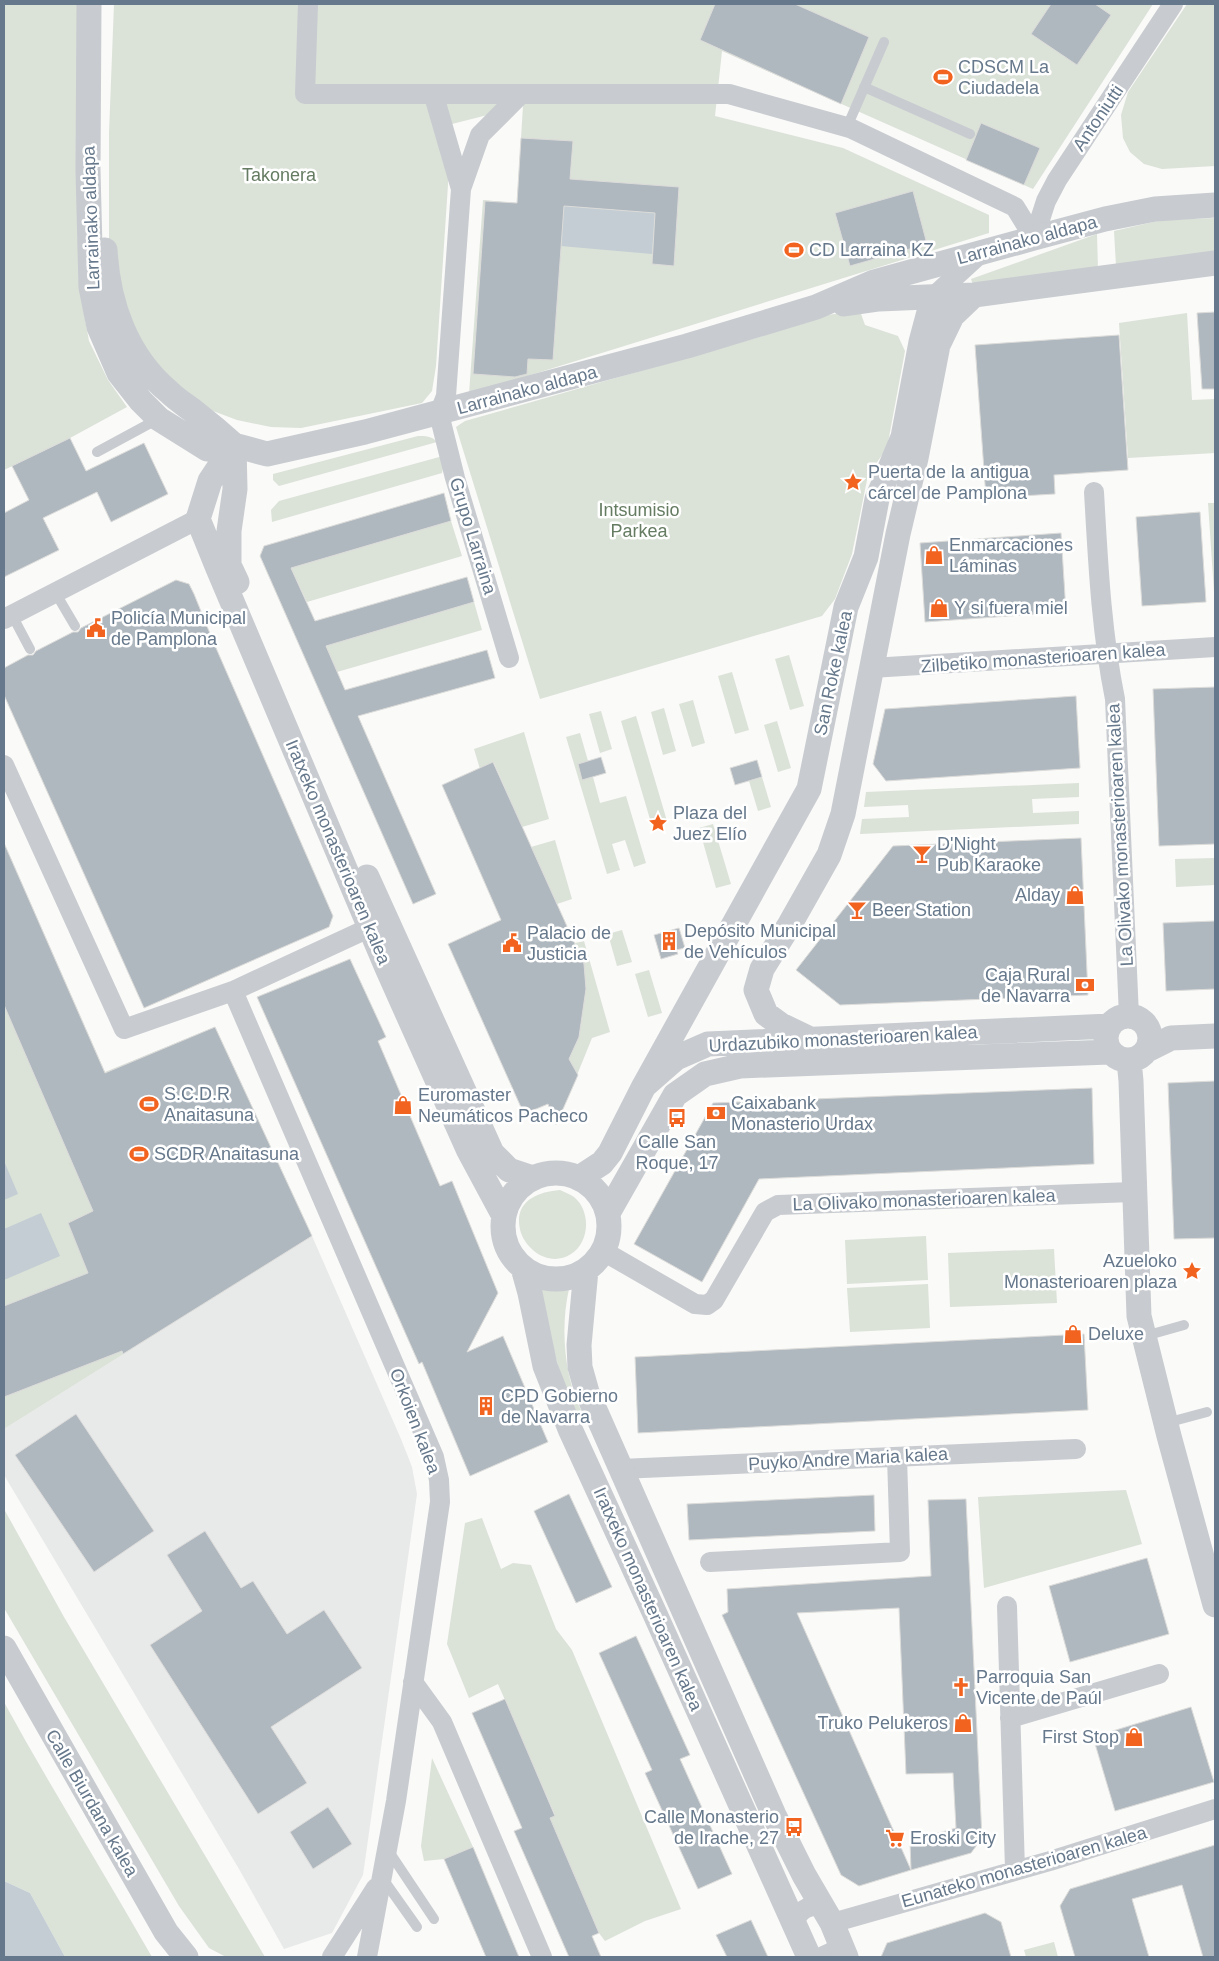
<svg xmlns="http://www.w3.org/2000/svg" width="1219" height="1961" font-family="Arial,sans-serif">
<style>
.built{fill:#e8e9e9}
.green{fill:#dbe2d8}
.water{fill:#c3cdd3}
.building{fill:#b0b8bf;stroke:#dcdcda}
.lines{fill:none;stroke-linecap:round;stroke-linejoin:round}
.service{stroke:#c8cbd0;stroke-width:10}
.minor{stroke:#c8cbd0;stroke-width:20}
.tertiary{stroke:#c8cbd0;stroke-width:25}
.labels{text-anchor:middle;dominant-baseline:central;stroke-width:5;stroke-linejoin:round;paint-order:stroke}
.poi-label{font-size:18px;fill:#66788b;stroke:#fff;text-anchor:start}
.street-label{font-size:18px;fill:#66788b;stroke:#fff}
.park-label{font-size:18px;fill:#657c62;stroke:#fff}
</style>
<rect width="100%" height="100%" fill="#fafaf8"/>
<!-- built -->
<path class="built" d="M312,1236l89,203 11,28 5,27 -54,381 -31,58 -48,16 -45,-80 -235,-394v-46z"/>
<!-- green -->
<path class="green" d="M4,4h76l4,310 5,27 19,39 19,27 -57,31 -66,32z
M114,4h1039l-120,185 -311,-138 -7,65 128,32 146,67v18l-520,161 14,-194 34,3 6,-97 -71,18 -16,242 -4,25 -10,12 -121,25 -30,-1 -34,-7 -40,-15 -52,-40 -36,-102v-130z
M1187,4h28v162l-53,3 -18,-5 -14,-12 -7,-14 -2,-23 7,-23z
M1215,218v33l-99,15 -2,-35 48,-11z
M1097,234l1,36 -125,15 -2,-6z
M860,311l5,14 33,11 7,15 -18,97 -19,27 -16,79 -17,45 -13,17 -282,83 -84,-272 9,-6 294,-84 59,-21z
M1187,313l5,87 23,-1v54l-87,5 -9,-135z
M418,436c7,0 14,0 19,6l-158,44 -6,-6v-6z
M443,456l1,7 -2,10 -170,49 -1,-12 8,-9z
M1208,503h7v104z
M451,521l11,35 -155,46 -16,-34z
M474,602l8,28 -145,42 -11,-26z
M789,655l15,51 -14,4 -15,-51z
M732,672l17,58 -14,4 -17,-58z
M693,700l12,43 -13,4 -13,-43z
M664,708l12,43 -13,4 -12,-43z
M601,711l11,38 -12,4 -11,-39z
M636,716l31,105 -15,5 -31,-105z
M777,721l14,47 -13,4 -14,-47z
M524,732l25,87 -27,8 -28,-64 -14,6 -6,-20z
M580,733l8,28 -10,3 4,15 11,-2 7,26 26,-7 20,67 -12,4 -9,-27 -13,4 8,26 -13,4 -41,-137z
M762,777l9,30 -13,4 -9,-30z
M1079,783v14l-47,2 1,14 46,-2v13l-219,10 2,-15 47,-2 -1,-12 -44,2 2,-15z
M713,824l18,60 -15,4 -17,-60z
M555,840l17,59 -15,5 -26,-57z
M4,843l101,229 110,-45 97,209 -308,193z
M1215,858v27l-39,2 -1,-28z
M622,930l10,32 -15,4 -9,-32z
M584,941l26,91 -18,6 -15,37 -8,-16 10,-22 7,-48 -2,-25 -9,-21z
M649,970l13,43 -14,4 -13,-43z
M560,1190c4,2 10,4 14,7 17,14 16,45 -3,57 -20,13 -43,-2 -50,-21 -9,-30 14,-41 39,-43z
M926,1236l2,44 -81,4 -2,-44z
M1054,1249l3,54 -107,4 -2,-54z
M928,1284l2,44 -80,4 -3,-44z
M538,1289h31c-9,38 -5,90 14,125l-7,3 -10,-20z
M1126,1490l16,54 -158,44 -6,-91z
M4,1509l60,108 201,340h-39l-17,-9 -30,-42 -175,-298z
M482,1518l19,51 12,-6 18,2 25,64 16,21 109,259 -36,12 -40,20 -6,-8 -49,-115 5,-3 -57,-131 -29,14 -22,-54 18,-121z
M4,1702c47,86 99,169 148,255h-87l-35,-64 -26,-12z
M432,1758l41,89 -29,12 -20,2 -3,-15z
M1054,1942l4,15h-32l-2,-7z"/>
<!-- water -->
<path class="water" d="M564,206l91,7 -3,41 -91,-8z
M4,1161l14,33 -14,6z
M41,1213l19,43 -56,24v-51z
M4,1881l26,12 35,64h-61z"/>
<!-- building -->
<path class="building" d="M715,4h80l74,33 -28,67 -141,-64z
M1051,4h44l16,11 -34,50 -46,-31z
M981,123l59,25 -16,37 -58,-25z
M521,138l52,3 -3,38 109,8 -5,79 -22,-2 3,-51 -91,-7 -11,154 -25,-1 -1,15 -12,3 -42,-3 12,-173 32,2z
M913,191l14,53 -77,22 -15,-53z
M1215,312v77h-13l-5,-76z
M1119,335l9,135 -74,5 1,19 -69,4 -11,-153z
M70,438l16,33 58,-28 24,51 -57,28 -14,-30 -54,26 16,32 -55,27v-64l25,-13 -17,-34z
M444,493l7,28 -160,47 24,53 152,-44 7,25 -148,44 19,44 142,-40 8,28 -137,38 78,178 -23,10 -153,-348 4,-10z
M1200,512l6,90 -64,4 -6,-89z
M1061,533l5,79 -141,10 -5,-79z
M176,580l13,4 5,10 19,47 120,275 -4,11 -185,81 -140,-313v-27l24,-13h5l3,-4 37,-19h5l3,-4z
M1215,687v157l-56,2 -6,-157z
M1076,696l4,72 -194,13 -13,-17 12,-55z
M601,757l5,16 -24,7 -4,-16z
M757,760l5,17 -27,8 -5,-17z
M493,762l91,202 2,25 -7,48 -10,22 9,16 -22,50 -8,-21 -24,10 -76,-170 53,-24 -59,-135z
M1081,838l7,157 -248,10 -44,-35 97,-124z
M4,843l101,230 110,-46 97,209 -189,118 -1,-3 -118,46v-91l84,-33 -20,-50 25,-12 -89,-206z
M1215,921v68l-49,2 -3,-68z
M679,928l6,20 -9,2 2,4 -17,5 -7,-24z
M350,959l36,78 -8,4 62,145 12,-5 46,112 -31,59 36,-16 45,106 -78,34 -48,-114 -3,2 -162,-367z
M1215,1081v157l-41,1 -6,-156z
M1092,1088l2,76 -335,15 -57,103 -68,-38 79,-141z
M1084,1334l4,76 -450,23 -3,-76z
M76,1414l78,117 -60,41 -79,-117z
M569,1494l43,93 -36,16 -42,-92z
M874,1495l1,36 -186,9 -2,-36z
M966,1499l16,339 -11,15 -60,17 -1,-29 46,-13 -3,-55 -47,1 -7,-166 -102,5 114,257 -52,16 -18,-11 -119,-260 6,-3 -1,-23 204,-13 -3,-76z
M205,1531l36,57 12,-7 34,53 37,-24 38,58 -91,59 36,56 -49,31 -108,-169 52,-34 -35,-56z
M1147,1558l22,76 -99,28 -21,-76z
M636,1636l54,119 -10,4 52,115 -34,15 -53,-116 7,-3 -53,-117z
M505,1699l50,117 -5,2 49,115 -7,3 9,21h-32l-55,-126 8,-3 -50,-115z
M1191,1707l23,75 -99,29 -22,-74z
M328,1807l24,37 -39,25 -23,-37z
M1215,1845v112h-12l-21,-72 -50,14 17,58h-74l-15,-51 10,-17z
M473,1847l15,36 31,74h-33l-42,-98z
M985,1913l16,9 10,35h-130l6,-14z
M751,1920l17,37h-41l-11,-22z"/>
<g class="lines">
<!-- service -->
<path class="service" d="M864,87l106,47
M847,127l37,-85
M97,452l61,-33
M55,592l20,34
M12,615l18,34
M1145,1336l39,-11
M1166,1423l41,-11
M388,1850l46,69
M383,1879l34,48"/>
<!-- minor -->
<path class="minor" d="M308,4l-3,90h424l121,34 165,79 19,31
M434,96l27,93
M1034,238l12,-37 11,-21 116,-176
M933,297l48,-44
M1094,492c4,69 7,138 21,207l14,317
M4,619l194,-100
M509,658l-54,-180 -16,-64 7,-18 15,-207 19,-54 41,-41
M871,668l344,-21
M4,765l120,264 109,-38 149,-69
M233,991l201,466 5,23 1,22 -44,299 -29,156
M603,1251l92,53 12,1 7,-5 51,-88 13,-7 355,-13
M620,1469l456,-20
M710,1562l190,-10 -3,-95
M1007,1606l8,264
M413,1682l29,40 100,235
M1010,1718l149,-44
M793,1923c7,-13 15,-19 29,-17
M832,1923l218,-62 165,-52
M332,1957l44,-69
M821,1957l11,-5 9,-9"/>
<!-- tertiary -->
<path class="tertiary" d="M89,4l-1,166 3,117 8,40 20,46 22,28 18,18 48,30 27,-4 33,9 98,-22 322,-86 129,-39 58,-25 160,-44 71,-19 50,-10 60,-4
M105,250c3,53 21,106 64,142 8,8 18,14 27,21 13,10 26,21 38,32
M844,304l35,-5 95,-4 241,-32
M234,445l-24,36 -12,38 19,47 170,402 81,181 36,67
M234,445l1,44 -6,42v34l8,17
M367,877l125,276 17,17 24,8
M1106 1038a22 22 0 1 1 44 0a22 22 0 1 1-44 0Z
M808,1038l-27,-13 -15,-11 -10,-24 6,-21 28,-45 39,-69 14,-41 55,-280 18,-76 22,-113 14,-29 22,-21
M1147,1050l24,-12 44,-2
M1129,1060l2,21 8,235 30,120 46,169
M644,1086l165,-297 37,-182 20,-50 11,-58 26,-62 18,-95 12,-45
M503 1226a53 53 0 1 1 106 0a53 53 0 1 1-106 0Z
M579,1178l23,-15 8,-10 34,-67 32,-28 32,-14 402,-18
M608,1213l67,-118 30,-21 35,-8 370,-14
M523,1268l7,25 15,73 25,63 85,185 154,343
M586,1270l-7,75 1,22 7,25 187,423 30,60 28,48 14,34
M4,1648l162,284 20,25"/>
</g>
<!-- icons -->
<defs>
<g id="stadium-bare" transform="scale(1.5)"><path d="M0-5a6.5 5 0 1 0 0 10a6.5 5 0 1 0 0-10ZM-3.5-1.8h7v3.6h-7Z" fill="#f2631f" stroke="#fff" stroke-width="2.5" paint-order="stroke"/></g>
<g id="sight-bare" transform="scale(1.5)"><path d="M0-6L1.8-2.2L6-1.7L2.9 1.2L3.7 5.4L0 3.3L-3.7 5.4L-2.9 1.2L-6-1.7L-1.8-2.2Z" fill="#f2631f" stroke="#fff" stroke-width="2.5" paint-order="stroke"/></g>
<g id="shop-bare" transform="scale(1.5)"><path d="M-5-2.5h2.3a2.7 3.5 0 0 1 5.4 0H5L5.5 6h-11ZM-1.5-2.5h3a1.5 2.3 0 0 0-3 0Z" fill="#f2631f" stroke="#fff" stroke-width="2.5" paint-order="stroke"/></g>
<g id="civic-bare" transform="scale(1.5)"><path d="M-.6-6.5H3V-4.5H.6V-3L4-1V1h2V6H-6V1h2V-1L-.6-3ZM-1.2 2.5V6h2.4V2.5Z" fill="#f2631f" stroke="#fff" stroke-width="2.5" paint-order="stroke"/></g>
<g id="bar-bare" transform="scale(1.5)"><path d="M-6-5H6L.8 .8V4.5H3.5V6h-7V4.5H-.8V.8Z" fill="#f2631f" stroke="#fff" stroke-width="2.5" paint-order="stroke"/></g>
<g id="building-bare" transform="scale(1.5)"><path d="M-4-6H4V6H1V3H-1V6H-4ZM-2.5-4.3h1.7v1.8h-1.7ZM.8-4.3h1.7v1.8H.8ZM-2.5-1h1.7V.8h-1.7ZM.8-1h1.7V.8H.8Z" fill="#f2631f" stroke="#fff" stroke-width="2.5" paint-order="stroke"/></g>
<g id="bank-bare" transform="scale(1.5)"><path d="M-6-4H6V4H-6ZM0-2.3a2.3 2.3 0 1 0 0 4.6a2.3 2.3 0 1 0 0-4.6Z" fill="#f2631f" stroke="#fff" stroke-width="2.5" paint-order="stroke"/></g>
<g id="bus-bare" transform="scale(1.5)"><path d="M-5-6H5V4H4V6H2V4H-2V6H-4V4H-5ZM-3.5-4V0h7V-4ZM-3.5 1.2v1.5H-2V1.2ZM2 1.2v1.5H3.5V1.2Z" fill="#f2631f" stroke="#fff" stroke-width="2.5" paint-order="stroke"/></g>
<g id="church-bare" transform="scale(1.5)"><path d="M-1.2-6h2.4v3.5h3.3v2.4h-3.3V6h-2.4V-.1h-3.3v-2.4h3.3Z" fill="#f2631f" stroke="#fff" stroke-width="2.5" paint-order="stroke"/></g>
<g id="supermarket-bare" transform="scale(1.5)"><path d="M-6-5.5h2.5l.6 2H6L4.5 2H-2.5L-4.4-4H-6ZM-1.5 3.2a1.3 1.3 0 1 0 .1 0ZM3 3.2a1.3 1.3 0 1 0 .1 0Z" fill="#f2631f" stroke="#fff" stroke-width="2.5" paint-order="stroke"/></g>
</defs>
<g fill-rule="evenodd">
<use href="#stadium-bare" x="943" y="77"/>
<use href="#stadium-bare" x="794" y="250"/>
<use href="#sight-bare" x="853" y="482"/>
<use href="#shop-bare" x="934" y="555"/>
<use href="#shop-bare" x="939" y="608"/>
<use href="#civic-bare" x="96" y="628"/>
<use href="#sight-bare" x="658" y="823"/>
<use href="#bar-bare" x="922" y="854"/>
<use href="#shop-bare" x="1075" y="895"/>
<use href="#bar-bare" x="857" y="910"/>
<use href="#building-bare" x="669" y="941"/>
<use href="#civic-bare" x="512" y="943"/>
<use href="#bank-bare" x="1085" y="985"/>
<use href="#stadium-bare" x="149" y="1104"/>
<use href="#shop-bare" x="403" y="1105"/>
<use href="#bank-bare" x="716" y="1113"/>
<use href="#bus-bare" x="677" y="1118"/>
<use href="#stadium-bare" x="139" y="1154"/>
<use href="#sight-bare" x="1192" y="1271"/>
<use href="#shop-bare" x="1073" y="1334"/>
<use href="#building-bare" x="486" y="1406"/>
<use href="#church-bare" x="961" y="1687"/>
<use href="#shop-bare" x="963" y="1723"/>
<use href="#shop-bare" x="1134" y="1737"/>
<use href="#bus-bare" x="794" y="1827"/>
<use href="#supermarket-bare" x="895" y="1838"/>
</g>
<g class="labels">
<!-- poi labels -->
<g class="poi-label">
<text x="958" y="67">CDSCM La<tspan x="958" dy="21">Ciudadela</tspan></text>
<text x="809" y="250">CD Larraina KZ</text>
<text x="868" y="472">Puerta de la antigua<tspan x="868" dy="21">cárcel de Pamplona</tspan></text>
<text x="949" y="545">Enmarcaciones<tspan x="949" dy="21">Láminas</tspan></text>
<text x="954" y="608">Y si fuera miel</text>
<text x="111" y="618">Policía Municipal<tspan x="111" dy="21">de Pamplona</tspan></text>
<text x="673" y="813">Plaza del<tspan x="673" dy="21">Juez Elío</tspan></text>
<text x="937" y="844">D'Night<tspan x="937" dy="21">Pub Karaoke</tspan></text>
<text x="1060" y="895" text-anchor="end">Alday</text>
<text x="872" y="910">Beer Station</text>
<text x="684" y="931">Depósito Municipal<tspan x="684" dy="21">de Vehículos</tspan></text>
<text x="527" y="933">Palacio de<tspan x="527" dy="21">Justicia</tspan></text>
<text x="1070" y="975" text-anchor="end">Caja Rural<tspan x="1070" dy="21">de Navarra</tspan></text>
<text x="164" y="1094">S.C.D.R<tspan x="164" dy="21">Anaitasuna</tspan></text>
<text x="418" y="1095">Euromaster<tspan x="418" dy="21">Neumáticos Pacheco</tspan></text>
<text x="731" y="1103">Caixabank<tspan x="731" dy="21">Monasterio Urdax</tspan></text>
<text x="677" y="1142" text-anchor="middle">Calle San<tspan x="677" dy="21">Roque, 17</tspan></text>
<text x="154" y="1154">SCDR Anaitasuna</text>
<text x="1177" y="1261" text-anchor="end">Azueloko<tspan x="1177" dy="21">Monasterioaren plaza</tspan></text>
<text x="1088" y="1334">Deluxe</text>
<text x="501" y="1396">CPD Gobierno<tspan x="501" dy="21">de Navarra</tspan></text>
<text x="976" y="1677">Parroquia San<tspan x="976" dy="21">Vicente de Paúl</tspan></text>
<text x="948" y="1723" text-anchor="end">Truko Pelukeros</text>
<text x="1119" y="1737" text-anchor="end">First Stop</text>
<text x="779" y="1817" text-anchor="end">Calle Monasterio<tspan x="779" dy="21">de Irache, 27</tspan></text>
<text x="910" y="1838">Eroski City</text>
</g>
<!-- street labels -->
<g class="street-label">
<text transform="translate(1098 118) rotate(-56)">Antoniutti</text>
<text transform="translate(91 218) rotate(-92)">Larrainako aldapa</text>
<text transform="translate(1027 240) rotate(-15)">Larrainako aldapa</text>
<text transform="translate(527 390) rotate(-15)">Larrainako aldapa</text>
<text transform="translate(473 536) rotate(73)">Grupo Larraina</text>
<text transform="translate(1043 658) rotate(-4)">Zilbetiko monasterioaren kalea</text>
<text transform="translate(833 673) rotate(-78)">San Roke kalea</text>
<text transform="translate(1120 835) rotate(-93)">La Olivako monasterioaren kalea</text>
<text transform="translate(338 852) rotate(67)">Iratxeko monasterioaren kalea</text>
<text transform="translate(843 1039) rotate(-3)">Urdazubiko monasterioaren kalea</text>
<text transform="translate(924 1200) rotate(-2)">La Olivako monasterioaren kalea</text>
<text transform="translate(415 1421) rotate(69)">Orkoien kalea</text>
<text transform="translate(848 1459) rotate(-3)">Puyko Andre Maria kalea</text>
<text transform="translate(648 1599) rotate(66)">Iratxeko monasterioaren kalea</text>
<text transform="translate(92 1803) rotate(60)">Calle Biurdana kalea</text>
<text transform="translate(1024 1867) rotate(-16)">Eunateko monasterioaren kalea</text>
</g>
<!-- park labels -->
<g class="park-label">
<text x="279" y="175">Takonera</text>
<text x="639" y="510">Intsumisio<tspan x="639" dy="21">Parkea</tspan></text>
</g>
</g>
<!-- border -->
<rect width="1219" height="1961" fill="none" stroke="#66788b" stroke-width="10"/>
</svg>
